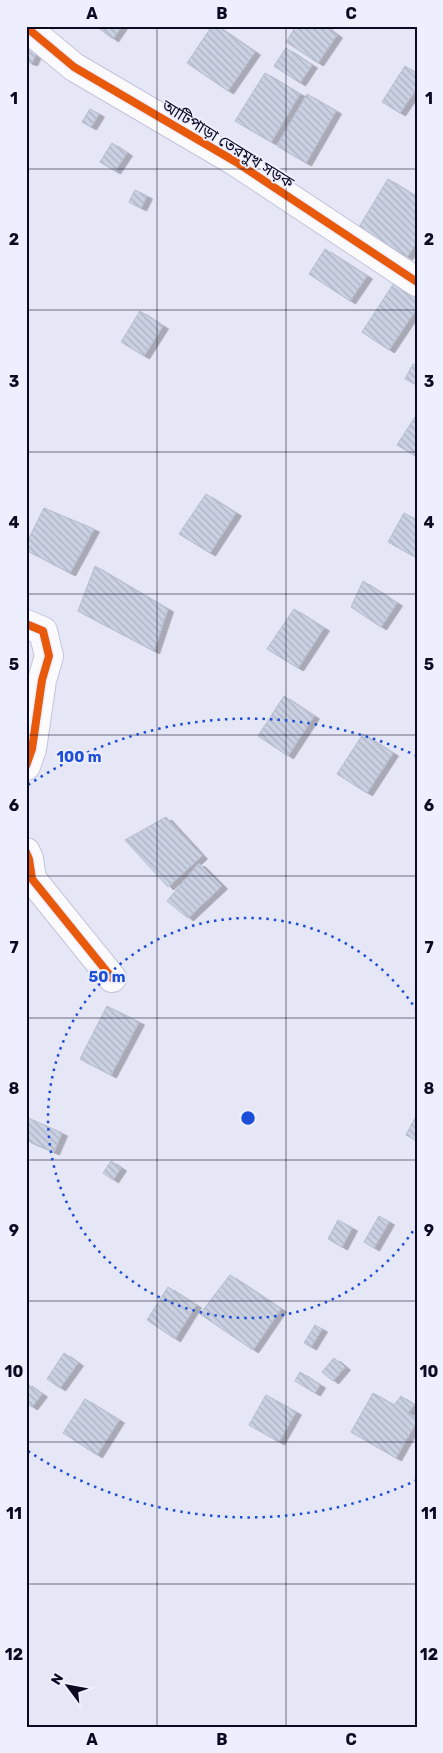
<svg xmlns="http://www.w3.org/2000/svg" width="443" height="1753" font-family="Rubik,'Noto Sans Bengali',sans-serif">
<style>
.building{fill:url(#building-back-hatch);stroke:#b5bccf;filter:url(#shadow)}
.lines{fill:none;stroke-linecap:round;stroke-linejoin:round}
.street-casing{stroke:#c3c5da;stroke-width:30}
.street{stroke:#fbfbfe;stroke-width:28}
.cycleway-casing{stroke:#edeffe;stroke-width:11}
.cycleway{stroke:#e8590c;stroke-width:8}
.grid{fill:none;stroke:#0b0a22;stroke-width:1;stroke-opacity:0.55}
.ring{fill:none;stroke:#1d4ed8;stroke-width:2.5;stroke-dasharray:2.5 5}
.labels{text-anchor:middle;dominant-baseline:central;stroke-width:4;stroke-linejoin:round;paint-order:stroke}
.street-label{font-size:16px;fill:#0b0a22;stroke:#edeffe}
.centre{fill:#1d4ed8;stroke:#edeffe;stroke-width:2.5}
.ring-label{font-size:15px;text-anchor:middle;font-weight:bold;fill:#1d4ed8;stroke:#edeffe;stroke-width:4;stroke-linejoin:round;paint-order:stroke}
.neatline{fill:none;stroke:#0b0a22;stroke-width:2}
.grid-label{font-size:16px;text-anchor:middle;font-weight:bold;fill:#0b0a22}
</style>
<defs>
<pattern id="building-back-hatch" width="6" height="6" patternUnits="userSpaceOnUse" patternTransform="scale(1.25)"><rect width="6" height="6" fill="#cad1e2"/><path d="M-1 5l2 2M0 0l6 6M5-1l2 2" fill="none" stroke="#acb2c2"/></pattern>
<filter id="shadow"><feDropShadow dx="5.5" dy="3" stdDeviation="0" flood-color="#0004"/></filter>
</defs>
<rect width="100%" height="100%" fill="#e5e6f6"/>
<!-- building -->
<path class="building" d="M96,26h26l-9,13z
M212,26h5l38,26 -27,39 -41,-28z
M296,26h29l12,9 -19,28 -32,-21z
M26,37l13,11 -7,15 -6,-2z
M286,48l26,17 -12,18 -26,-17z
M405,66l12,8v14l-17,25 -18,-11z
M265,73l35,21 -29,48 -36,-21z
M307,94l29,17 -30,52 -29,-17z
M90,109l9,5 -8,13 -9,-5z
M112,143l15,10 -12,18 -15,-9z
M388,179l29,18v45l-10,15 -48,-30z
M135,190l12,6 -6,12 -12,-6z
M325,249l42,27 -17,25 -41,-27z
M394,283l23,15v10l-28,42 -27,-18z
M140,311l23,15 -19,30 -23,-14z
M413,364l4,1v20l-12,-6z
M417,414v43l-20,-12z
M206,494l30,19 -26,40 -31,-19z
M44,508l50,21 -24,44 -44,-23v-6z
M404,513l13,7v38l-29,-16z
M95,566l73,43 -14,42 -76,-40z
M363,581l34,22 -16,24 -30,-20z
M294,609l30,19 -26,40 -31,-19z
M284,696l30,20 -26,40 -30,-20z
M363,734l30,19 -26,40 -30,-19z
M166,817l36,39 -34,31 -43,-47z
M199,863l23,23 -34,32 -21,-17z
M107,1006l32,16 -28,53 -31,-16z
M26,1117l36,16 -8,19 -28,-12z
M415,1118l2,1v22l-11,-6z
M111,1161l10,7 -8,12 -10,-7z
M379,1216l10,6 -15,26 -10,-6z
M338,1220l14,8 -10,19 -14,-8z
M230,1275l51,34 -28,41 -53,-36z
M168,1287l28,18 -21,34 -28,-19z
M315,1325l7,4 -11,18 -7,-4z
M64,1353l14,10 -18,25 -13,-9z
M334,1358l11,9 -12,14 -11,-9z
M300,1372l20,13 -5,8 -20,-12z
M26,1383l16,11 -10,13 -6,-4z
M373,1393l21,12 7,-9 13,9 -6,8 9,5v3l-21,37 -45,-26z
M266,1395l30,17 -17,30 -30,-17z
M85,1399l34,21 -22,35 -34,-22z"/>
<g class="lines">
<!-- street casing -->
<g class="street-casing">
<path id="street" d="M26,27l48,40 162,95 181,120
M26,624l17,7 6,25 -7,24 -10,69 -6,17
M26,852l3,7 3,20 80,99"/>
</g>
<!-- street -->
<use href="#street" class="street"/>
<!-- cycleway casing -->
<g class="cycleway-casing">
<path id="cycleway" d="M26,27l48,40 162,95 181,120
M26,624l17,7 6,25 -7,24 -10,69 -6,17
M26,852l3,7 3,20 80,99"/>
</g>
<!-- cycleway -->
<use href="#cycleway" class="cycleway"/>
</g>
<!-- grid -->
<path class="grid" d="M157,26v1701M286,26v1701M26,169h391M26,310h391M26,452h391M26,594h391M26,735h391M26,876h391M26,1018h391M26,1160h391M26,1301h391M26,1442h391M26,1584h391"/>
<!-- distance rings -->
<g class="ring">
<path d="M417 1225A200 200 0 1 1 417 1011"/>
<path d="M417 1480A399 399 0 0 1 28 1451M28 785A399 399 0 0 1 417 756"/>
</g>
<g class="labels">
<!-- street labels -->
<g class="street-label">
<text transform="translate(228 144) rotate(32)">আটিপাড়া তেরমুখ সড়ক</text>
</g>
</g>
<circle cx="248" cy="1118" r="8" class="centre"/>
<g class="ring-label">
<text x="79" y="762">100 m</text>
<text x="107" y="982">50 m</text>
</g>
<!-- border -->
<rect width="443" height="1753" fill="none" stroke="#edeffe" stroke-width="55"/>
<!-- north arrow -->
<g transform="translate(68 1686) rotate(302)" stroke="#edeffe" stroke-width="4" paint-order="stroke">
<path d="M0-4L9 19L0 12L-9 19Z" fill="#0b0a22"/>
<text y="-8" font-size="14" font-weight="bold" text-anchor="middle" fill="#0b0a22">N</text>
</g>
<rect x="28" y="28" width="388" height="1698" class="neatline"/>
<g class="grid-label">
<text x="92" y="19">A</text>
<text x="222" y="19">B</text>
<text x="351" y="19">C</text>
<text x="14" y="104">1</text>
<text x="429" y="104">1</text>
<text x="14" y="245">2</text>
<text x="429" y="245">2</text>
<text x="14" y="387">3</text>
<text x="429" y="387">3</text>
<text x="14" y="528">4</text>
<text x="429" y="528">4</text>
<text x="14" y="670">5</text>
<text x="429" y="670">5</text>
<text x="14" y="811">6</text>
<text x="429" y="811">6</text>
<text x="14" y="953">7</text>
<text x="429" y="953">7</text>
<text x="14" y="1094">8</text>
<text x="429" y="1094">8</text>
<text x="14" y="1236">9</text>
<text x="429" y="1236">9</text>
<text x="14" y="1377">10</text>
<text x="429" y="1377">10</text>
<text x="14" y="1519">11</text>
<text x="429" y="1519">11</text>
<text x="14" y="1660">12</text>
<text x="429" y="1660">12</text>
<text x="92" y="1745">A</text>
<text x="222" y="1745">B</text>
<text x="351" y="1745">C</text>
</g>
</svg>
